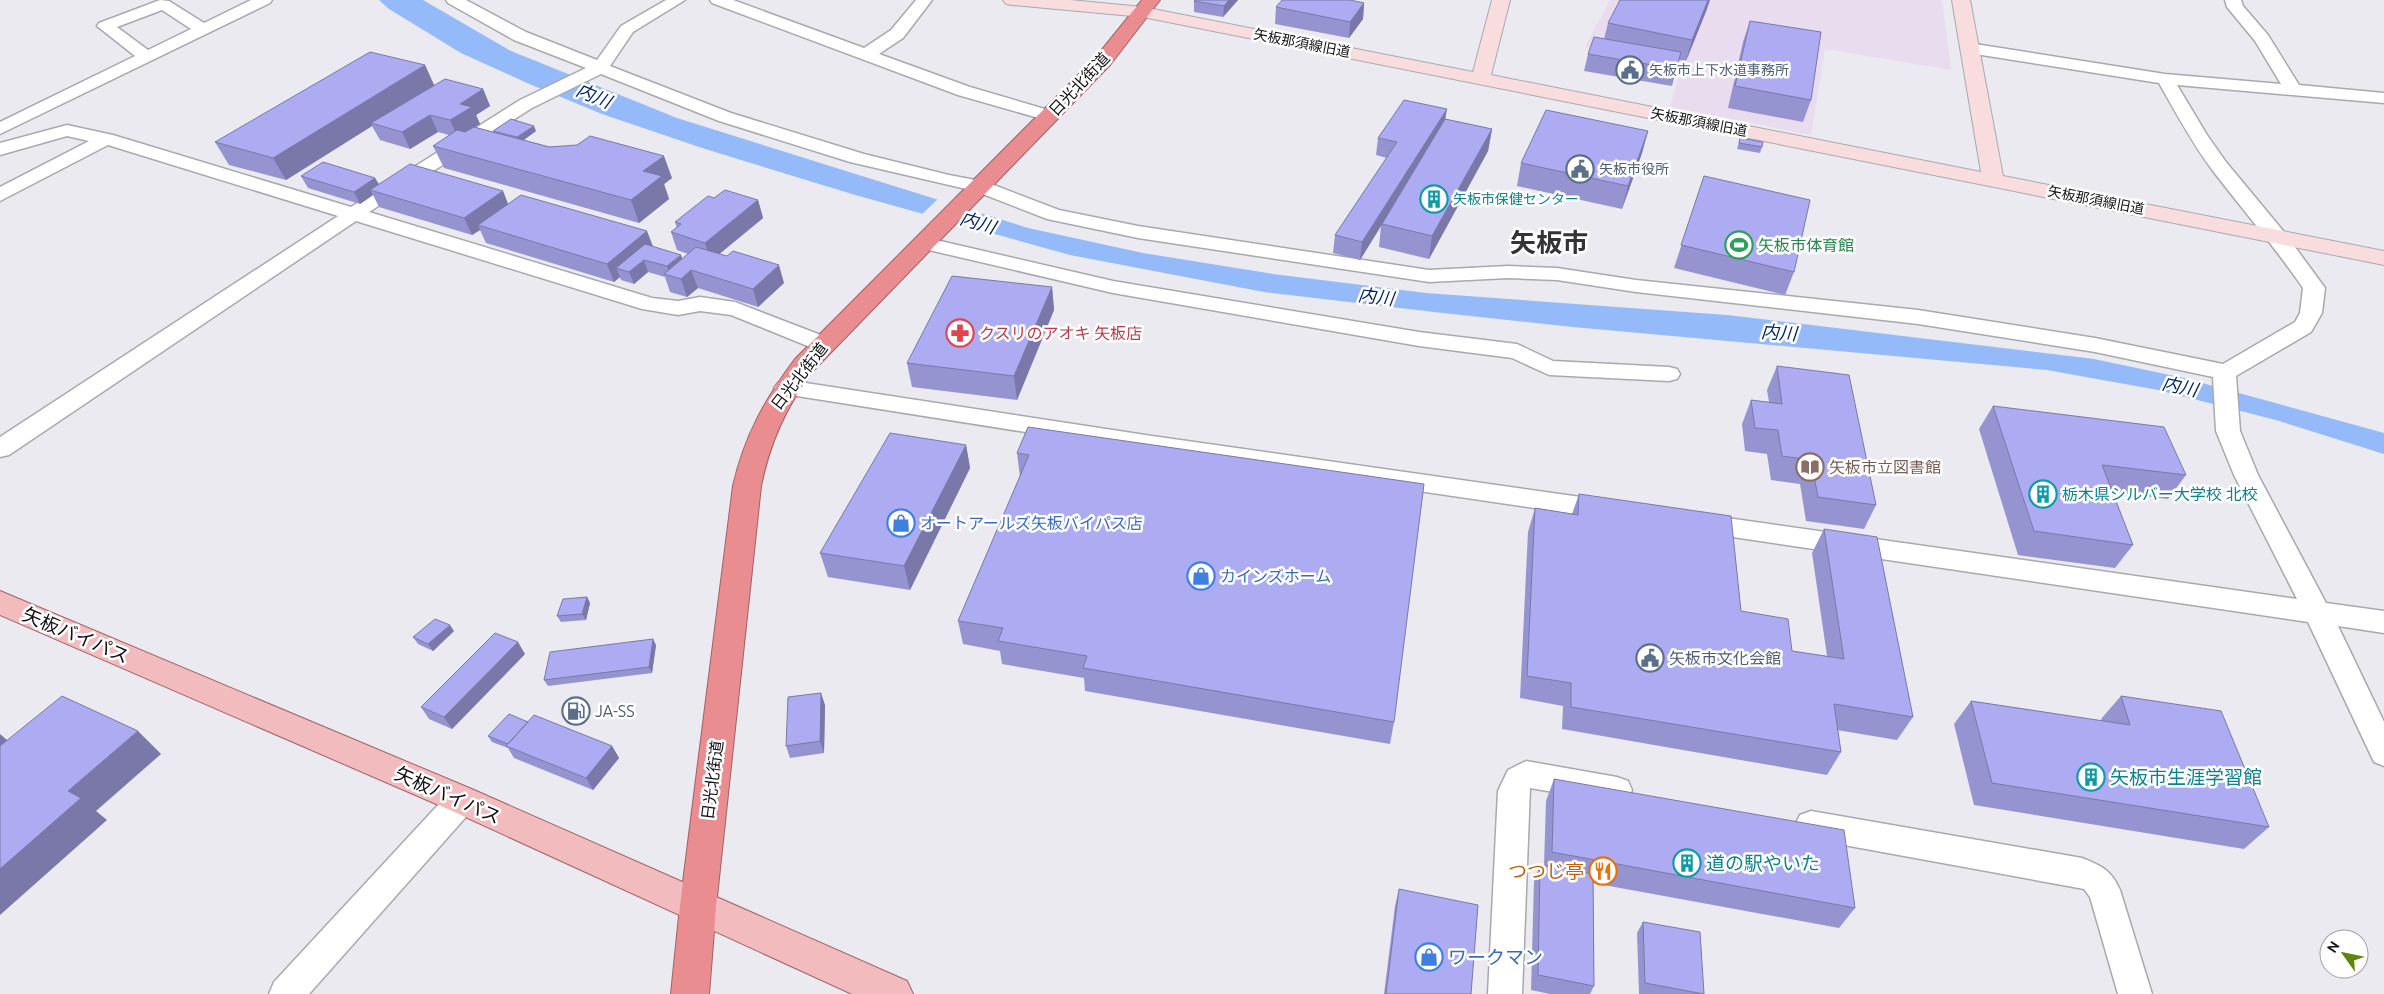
<svg xmlns="http://www.w3.org/2000/svg" width="2384" height="994" font-family="Ubuntu,'Noto Sans JP',sans-serif">
<style>
.education{fill:#e9dcef}
.water{fill:#94baf9}
.pier{fill:#eaeaf0}
.lines{fill:none;stroke-linecap:round;stroke-linejoin:round}
.street-casing{stroke:#a8a9ae;stroke-width:3}
.secondary-casing{stroke:#a8a9ae;stroke-width:2}
.primary-casing{stroke:#9f6266;stroke-width:2}
.highway-casing{stroke:#9f6266;stroke-width:2}
.street{fill:#fff;fill-rule:evenodd}
.secondary{fill:#f9ddde;fill-rule:evenodd}
.primary{fill:#f2bbbd;fill-rule:evenodd}
.highway{fill:#ea8d91;fill-rule:evenodd}
.wall{fill:#9594d0}
.shaded-wall{fill:#7978a9}
.building{fill:#adacf2;stroke:#7978a9}
.labels{text-anchor:middle;dominant-baseline:central;stroke-width:5;stroke-linejoin:round;paint-order:stroke}
.far-street-label{font-size:14px;fill:#131315;stroke:#fff}
.far-service-label{font-size:14px;fill:#4e5e75;stroke:#fff;text-anchor:start}
.far-culture-label{font-size:14px;fill:#0d838f;stroke:#fff;text-anchor:start}
.street-label{font-size:16px;fill:#131315;stroke:#fff}
.leisure-label{font-size:16px;fill:#27864d;stroke:#fff;text-anchor:start}
.health-label{font-size:16px;fill:#be3a42;stroke:#fff;text-anchor:start}
.education-label{font-size:16px;fill:#785e54;stroke:#fff;text-anchor:start}
.culture-label{font-size:16px;fill:#0d838f;stroke:#fff;text-anchor:start}
.shop-label{font-size:16px;fill:#366cbe;stroke:#fff;text-anchor:start}
.service-label{font-size:16px;fill:#4e5e75;stroke:#fff;text-anchor:start}
.water-label{font-size:18px;font-style:italic;fill:#002668;stroke:#fff}
.near-street-label{font-size:19px;fill:#131315;stroke:#fff}
.near-culture-label{font-size:19px;fill:#0d838f;stroke:#fff;text-anchor:start}
.near-food-label{font-size:19px;fill:#c56008;stroke:#fff;text-anchor:end}
.near-shop-label{font-size:19px;fill:#366cbe;stroke:#fff;text-anchor:start}
.town-label{font-size:26px;font-weight:bold;fill:#333338;stroke:#fff}
</style>
<rect width="100%" height="100%" fill="#eaeaf0"/>
<!-- education -->
<path class="education" d="M1610,0h332l9,70 -126,-21 -14,86 -141,-28 11,-40 -96,-20z"/>
<!-- water -->
<path class="water" d="M379,0h44l88,51 166,67 351,110 115,25 130,21 153,19 301,22 367,44 90,19 200,55v21l-108,-34 -118,-30 -111,-20 -474,-43 -139,-15 -170,-20 -194,-37 -218,-61 -150,-46 -100,-34 -75,-31 -66,-30 -72,-44z"/>
<!-- pier -->
<path class="pier" d="M939,198l45,14 -16,17 -48,-13z"/>
<g class="lines">
<!-- street casing -->
<g class="street-casing">
<path id="street" d="M160,0l9,1 35,22 47,-23h21l-2,3 -270,131v-12l135,-66 -38,-30 2,-3zM162,10l29,19 -43,21 -31,-23z
M446,0h20l60,32 71,28 24,-34 45,-26h19l-52,32 -23,34 121,47 133,41 85,21 37,7 73,28 79,16 291,44 79,-4 49,2 79,12 282,30 177,28 128,26 72,-42 5,-9 3,-25c-28,-41 -60,-78 -90,-117 -21,-28 -37,-58 -54,-88l-190,-30 -6,-1 -2,-4 2,-4 6,-1 196,31 116,10 -26,-43 -28,-34 -2,-7h16l2,6 25,29 31,50 85,8v10l-207,-18 30,50 19,27 58,70 41,56 -3,25 -11,19 -75,44 4,55 18,44 68,128 58,8v22l-46,-7 46,96v44l-10,-4 -66,-140 -609,-90 -9,-2 -4,-7 4,-7 9,-2 598,85 -63,-124 -18,-44 -3,-54 -118,-25 -177,-28 -282,-32 -79,-12 -49,-2 -79,4 -291,-44 -91,-19 -72,-28 -125,-29 -131,-41 -118,-47 -69,34 -163,104 283,86 26,3 22,-4 35,5 96,37 3,5 -3,5 -8,2 -8,-2 -84,-34 -31,-4 -22,4 -36,-6 -286,-88 -347,234 -9,2v-20l338,-221 -230,-71 -108,56v-14l89,-46 -22,-5 -67,19v-12l67,-18 46,10 238,72 169,-107 66,-32 -72,-28 -66,-37z
M710,0h23l131,48 27,-18 25,-30h16l-29,38 -24,16 91,33 85,25 3,4 -3,4 -6,1 -91,-26 -246,-92z
M923,237l190,44 306,51 98,12 36,17 116,6 8,2 3,5 -3,5 -8,2 -120,-6 -37,-17 -93,-12 -306,-53 -197,-46 -3,-4 3,-4z
M786,380l366,56 457,65 9,3 4,6 -4,6 -9,3 -457,-67 -374,-59 -4,-5 4,-5z
M1526,761l91,16 11,4 4,9 -4,9 -11,4 -87,-15 -8,206h-34l10,-203 10,-21z
M462,787l11,4 4,9 -4,9 -164,185h-40l5,-12 177,-191z
M1811,811l271,47c20,8 29,12 38,32l32,104h-34l-28,-97 -6,-8 -273,-50 -11,-4 -5,-10 5,-10z"/>
</g>
<!-- secondary casing -->
<g class="secondary-casing">
<path id="secondary" d="M1003,0h67l73,7 330,65 19,-72h18l-19,75 490,97 -29,-172h18l33,176 381,75v14l-1241,-248 -131,-12 -6,-1z"/>
</g>
<!-- primary casing -->
<g class="primary-casing">
<path id="primary" d="M0,591l474,199 433,191 6,13h-61l-402,-184 -450,-195z"/>
</g>
<!-- highway casing -->
<g class="highway-casing">
<path id="highway" d="M1142,0h18l-50,65 -297,306c-27,36 -43,71 -52,115l-45,420 -7,88h-38l9,-88 53,-420c11,-49 32,-87 62,-127l301,-302z"/>
</g>
<!-- street -->
<use href="#street" class="street"/>
<!-- secondary -->
<use href="#secondary" class="secondary"/>
<!-- primary -->
<use href="#primary" class="primary"/>
<!-- highway -->
<use href="#highway" class="highway"/>
</g>
<!-- wall -->
<path class="wall" d="M1238,0l-15,17 -29,-5v-11z
M1364,3l-1,16 -14,19 -74,-14 1,-17z
M1707,9l-21,52 -7,-1 -7,26 -88,-15 4,-17 16,-15 4,-16z
M1750,21l61,79 -8,22 -75,-14 15,-66z
M425,65l9,21 49,3 7,17 -14,9 4,9 -5,3 18,5 43,-1 -12,9 148,38 -8,6 5,15 -30,24 -195,-55 -11,-22 16,-11 -11,-3 -28,17 -30,-9 -8,-14 -86,54 -57,-15 -14,-23z
M1445,119l47,10 -4,22 -59,108 -50,-12 2,-21 -21,34 -27,-7 2,-18 52,-77 -11,-3 2,-17z
M1648,131l-6,22 -20,56 -105,-23 4,-23z
M1740,138l22,9 -2,6 -23,-4z
M301,176l74,2 4,6 124,7 5,13 173,51 1,4 6,-5 -11,-4 -6,-18 6,-4 -2,-6 39,-24 44,2 5,18 -44,36 65,29 -26,24 -60,-19 -11,9 -17,-5 -5,-15 -17,-5 -14,12 -13,-4 -1,-3 -6,5 -128,-39 -6,-13 -8,5 -93,-28 -6,-12 -13,9 -52,-16z
M1704,176l90,96 -9,23 -111,-27z
M1052,287l2,23 -37,90 -105,-13 -5,-24z
M1777,366l99,139 -12,24 -58,-8 -6,-37 -29,-4 -4,-26 -22,-3 -3,-27 9,-24 18,2 -2,-12z
M1993,406l193,69 -18,24 -56,-7 21,53 -18,23 -97,-13 -39,-126z
M1028,427l366,295 -4,22 -305,-53 -1,-13 -82,-14 -2,-13 -37,-7 -5,-23 62,-144 -3,-24z
M966,445l4,23 -60,122 -82,-13 -8,-24z
M1579,494l162,117 51,40 35,5 -15,-103 12,-24 89,188 -16,23 -60,-10 4,22 -14,23 -265,-46 1,-23 -43,-8 8,-166 7,-24 37,6z
M587,597l3,6 -4,17 -25,2 -4,-6z
M454,631l-21,20 -15,-7 -5,-7z
M656,645l-4,28 -104,13 -4,-6z
M525,654l-73,75 -23,-10 -8,-12z
M2121,696l148,131 -25,22 -270,-44 -20,-81 17,-23 131,20 -1,-2z
M825,705l-1,48 -34,5 -4,-12z
M528,722l84,24 7,12 -26,32 -79,-32 -6,-10 -16,-6 -4,-6z
M1554,779l301,129 -16,20 -246,-45 1,103 -4,8h-40l-19,-4 3,-109 6,-16h4l2,-64z
M1399,889l72,105h-87l11,-88z
M1643,922l61,72h-65l-2,-61z"/>
<!-- shaded-wall -->
<path class="shaded-wall" d="M1229,0h9l-15,17 1,-11z
M1708,0h2l-3,9 -21,52 6,-21z
M1364,3l-1,16 -14,19 1,-16z
M425,65l10,22 -64,36 1,3 -86,54 -13,-22z
M483,89l7,17 -14,9 4,9 -22,14 -8,-18 10,-16z
M1447,109l-3,18 -62,97 -1,2 -21,34 2,-18z
M430,115l8,17 -28,17 -8,-17z
M534,126l2,5 -17,12 -2,-6z
M1492,129l-4,22 -59,108 3,-23z
M1648,131l-6,22 -20,56 6,-23z
M664,156l8,22 -8,6 5,15 -30,24 -8,-23 12,-29z
M375,178l7,12h-12l3,5 -13,9 -6,-12z
M503,191l7,18 -32,16 2,5 -8,5 -8,-17z
M758,200l5,18 -52,43 -6,-18z
M647,231l7,18 -38,19 4,9 -6,5 -7,-18z
M681,255l4,12 -15,9 -3,-10z
M644,260l4,12 -14,12 -5,-12z
M779,265l5,18 -26,24 -5,-18z
M691,270l7,18 -11,9 -6,-18z
M1052,287l2,23 -37,90 -3,-24z
M966,445l4,23 -60,122 -6,-24z
M587,597l3,6 -4,17 -4,-6z
M450,625l4,6 -21,20 -5,-7z
M653,639l3,6 -4,28 -3,-6z
M518,642l7,12 -73,75 -8,-12z
M821,693l4,12 -1,48 -4,-12z
M138,731l23,23 -65,57 11,9 -107,95v-46l68,-78z
M0,734l22,19 -22,19z
M612,746l7,12 -26,32 -7,-12z"/>
<!-- building -->
<path class="building" d="M1195,0h34l-5,6 -30,-5z
M1282,0h68l14,3 -14,19 -74,-15z
M1620,0h88l-16,40 -84,-17z
M1750,21l71,11 -10,68 -76,-14z
M1594,37l87,15 -5,17 -88,-15z
M370,52l55,13 -152,93 -58,-16z
M445,79l38,10 -23,15 12,3 -22,13 -20,-5 -28,17 -31,-9z
M1404,100l43,9 -85,133 -27,-7 62,-93 -19,-4z
M1546,110l102,21 -20,55 -107,-23z
M511,119l23,7 -17,11 -24,-6z
M1445,119l47,10 -60,107 -50,-12z
M474,127l75,20 28,-2 13,-9 74,20 -21,15 19,5 -31,24 -198,-54 24,-16 8,2z
M1740,138l23,4 -1,5 -23,-4z
M323,162l52,16 -21,14 -53,-16z
M410,164l93,27 -39,27 -94,-28z
M1704,176l106,24 -16,72 -113,-27z
M725,190l33,10 -53,43 -34,-11 10,-8 -6,-2 33,-26 6,2z
M521,195l126,36 -40,33 -129,-39z
M645,244l36,11 -14,11 -23,-6 -15,12 -13,-4z
M696,247l31,9 6,-5 46,14 -26,24 -62,-19 -10,9 -17,-5z
M952,276l100,11 -38,89 -107,-13z
M1777,366l72,9 27,130 -58,-8 -7,-37 -29,-4 -4,-26 -23,-2 -4,-28 31,4z
M1993,406l171,21 22,48 -84,-10 31,80 -99,-14z
M1028,427l396,57 -30,238 -311,-54 4,-12 -89,-15 5,-13 -45,-7 71,-166 -12,-2z
M890,433l76,12 -62,121 -84,-13z
M1579,494l152,22 10,95 47,8 4,32 52,8 -20,-130 53,8 36,180 -79,-13 7,48 -270,-45v-24l-44,-7 8,-168 43,7z
M587,597l-5,17 -25,2 6,-17z
M435,619l15,6 -22,19 -15,-7z
M495,633l23,9 -74,75 -23,-10z
M653,639l-4,28 -105,13 6,-28z
M821,693l-1,48 -34,5 2,-49z
M62,696l76,35 -70,60 13,7 -81,71v-123z
M2121,696l100,15 48,116 -277,-44 -21,-82 159,24z
M509,714l19,8 -20,22 -20,-8z
M534,715l78,31 -26,32 -80,-32z
M1554,779l290,51 11,78 -303,-56z
M1540,865l53,9 1,112 -56,-11z
M1399,889l79,16 -7,89h-85z
M1643,922l57,10 4,62 -59,-11z"/>
<!-- icons -->
<defs>
<g id="civic-ring" transform="scale(1.4375)"><circle r="9.5" fill="#fff" stroke="#5c6f8a" stroke-width="1.5"/><path d="M-.6-6.5H3V-4.5H.6V-3L4-1V1h2V6H-6V1h2V-1L-.6-3ZM-1.2 2.5V6h2.4V2.5Z" fill="#5c6f8a"/></g>
<g id="building-ring" transform="scale(1.4375)"><circle r="9.5" fill="#fff" stroke="#0f9aa8" stroke-width="1.5"/><path d="M-4-6H4V6H1V3H-1V6H-4ZM-2.5-4.3h1.7v1.8h-1.7ZM.8-4.3h1.7v1.8H.8ZM-2.5-1h1.7V.8h-1.7ZM.8-1h1.7V.8H.8Z" fill="#0f9aa8"/></g>
<g id="stadium-ring" transform="scale(1.4375)"><circle r="9.5" fill="#fff" stroke="#2e9e5b" stroke-width="1.5"/><path d="M0-5a6.5 5 0 1 0 0 10a6.5 5 0 1 0 0-10ZM-3.5-1.8h7v3.6h-7Z" fill="#2e9e5b"/></g>
<g id="pharmacy-ring" transform="scale(1.4375)"><circle r="9.5" fill="#fff" stroke="#e0444e" stroke-width="1.5"/><path d="M-2-6h4v4h4v4h-4v4h-4v-4h-4v-4h4Z" fill="#e0444e"/></g>
<g id="library-ring" transform="scale(1.4375)"><circle r="9.5" fill="#fff" stroke="#8d6e63" stroke-width="1.5"/><path d="M-6-4Q-3-5.5-.7-3.5V5Q-3 3-6 4ZM6-4Q3-5.5 .7-3.5V5Q3 3 6 4Z" fill="#8d6e63"/></g>
<g id="shop-ring" transform="scale(1.4375)"><circle r="9.5" fill="#fff" stroke="#3f7fe0" stroke-width="1.5"/><path d="M-5-2.5h2.3a2.7 3.5 0 0 1 5.4 0H5L5.5 6h-11ZM-1.5-2.5h3a1.5 2.3 0 0 0-3 0Z" fill="#3f7fe0"/></g>
<g id="fuel-ring" transform="scale(1.4375)"><circle r="9.5" fill="#fff" stroke="#5c6f8a" stroke-width="1.5"/><path d="M-5.5-6h7V0h2V4h1.3V-2.5L3-4.5l.8-.8L6-3V5H2.5V1h-1V6h-7ZM-4.2-4.7v3.2H.2V-4.7Z" fill="#5c6f8a"/></g>
<g id="restaurant-ring" transform="scale(1.4375)"><circle r="9.5" fill="#fff" stroke="#e8710a" stroke-width="1.5"/><path d="M-5-6h1v4h1v-4h1v4h1v-4h1v5L-1.5 .5V6h-2V.5L-5-1ZM5-6V6H3V1.5H1.5Q1.5-4 5-6Z" fill="#e8710a"/></g>
</defs>
<g fill-rule="evenodd">
<use href="#civic-ring" x="1630" y="70"/>
<use href="#civic-ring" x="1580" y="169"/>
<use href="#building-ring" x="1434" y="199"/>
<use href="#stadium-ring" x="1739" y="245"/>
<use href="#pharmacy-ring" x="960" y="333"/>
<use href="#library-ring" x="1810" y="467"/>
<use href="#building-ring" x="2043" y="494"/>
<use href="#shop-ring" x="901" y="523"/>
<use href="#shop-ring" x="1201" y="576"/>
<use href="#civic-ring" x="1650" y="658"/>
<use href="#fuel-ring" x="576" y="711"/>
<use href="#building-ring" x="2091" y="777"/>
<use href="#building-ring" x="1687" y="863"/>
<use href="#restaurant-ring" x="1603" y="871"/>
<use href="#shop-ring" x="1429" y="957"/>
</g>
<g class="labels">
<!-- far-street labels -->
<g class="far-street-label">
<text transform="translate(1302 43) rotate(11)">矢板那須線旧道</text>
<text transform="translate(1699 122) rotate(11)">矢板那須線旧道</text>
<text transform="translate(2096 200) rotate(11)">矢板那須線旧道</text>
</g>
<!-- far-service labels -->
<g class="far-service-label">
<text x="1649" y="70">矢板市上下水道事務所</text>
<text x="1599" y="169">矢板市役所</text>
</g>
<!-- far-culture labels -->
<g class="far-culture-label">
<text x="1453" y="199">矢板市保健センター</text>
</g>
<!-- street labels -->
<g class="street-label">
<text transform="translate(1079 84) rotate(-47)">日光北街道</text>
<text transform="translate(799 376) rotate(-52)">日光北街道</text>
<text transform="translate(712 780) rotate(-83)">日光北街道</text>
</g>
<!-- leisure labels -->
<g class="leisure-label">
<text x="1758" y="245">矢板市体育館</text>
</g>
<!-- health labels -->
<g class="health-label">
<text x="979" y="333">クスリのアオキ 矢板店</text>
</g>
<!-- education labels -->
<g class="education-label">
<text x="1829" y="467">矢板市立図書館</text>
</g>
<!-- culture labels -->
<g class="culture-label">
<text x="2062" y="494">栃木県シルバー大学校 北校</text>
</g>
<!-- shop labels -->
<g class="shop-label">
<text x="920" y="523">オートアールズ矢板バイパス店</text>
<text x="1220" y="576">カインズホーム</text>
</g>
<!-- service labels -->
<g class="service-label">
<text x="1669" y="658">矢板市文化会館</text>
<text x="595" y="711">JA-SS</text>
</g>
<!-- water labels -->
<g class="water-label">
<text transform="translate(594 95) rotate(23)">内川</text>
<text transform="translate(978 222) rotate(17)">内川</text>
<text transform="translate(1376 296) rotate(7)">内川</text>
<text transform="translate(1779 332) rotate(4)">内川</text>
<text transform="translate(2180 386) rotate(12)">内川</text>
</g>
<!-- near-street labels -->
<g class="near-street-label">
<text transform="translate(76 635) rotate(23)">矢板バイパス</text>
<text transform="translate(448 795) rotate(24)">矢板バイパス</text>
</g>
<!-- near-culture labels -->
<g class="near-culture-label">
<text x="2110" y="777">矢板市生涯学習館</text>
<text x="1706" y="863">道の駅やいた</text>
</g>
<!-- near-food labels -->
<g class="near-food-label">
<text x="1584" y="871">つつじ亭</text>
</g>
<!-- near-shop labels -->
<g class="near-shop-label">
<text x="1448" y="957">ワークマン</text>
</g>
<!-- town labels -->
<g class="town-label">
<text x="1549" y="242">矢板市</text>
</g>
</g>
<!-- north arrow -->
<g transform="translate(2344 954) rotate(303)"><circle r="24" fill="#ffffff" stroke="#a1a1a1"/>
<path d="M0-4L9 19L0 12L-9 19Z" fill="#5e860c"/>
<text y="-8" font-size="14" font-weight="bold" text-anchor="middle" fill="#131315">N</text>
</g>
</svg>
